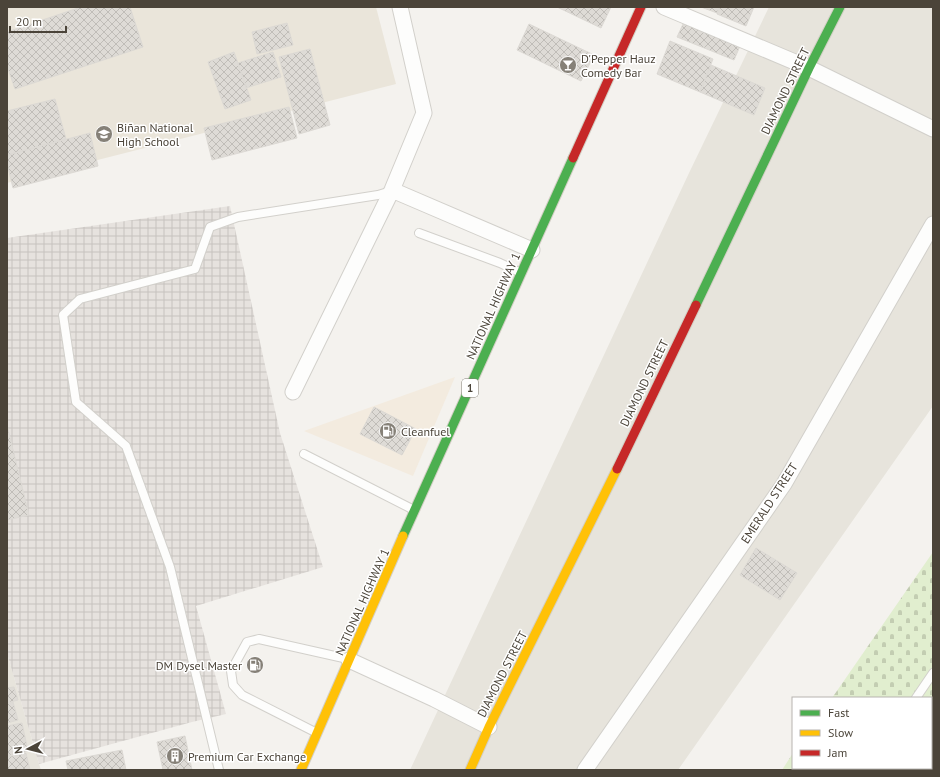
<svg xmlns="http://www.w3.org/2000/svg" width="940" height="777" font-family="'PT Sans',sans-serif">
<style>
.residential{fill:#e7e4dc}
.commercial{fill:#f3ebdf}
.industrial{fill:url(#industrial-grid)}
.education{fill:#eae5da}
.cemetery{fill:url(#cemetery-stones)}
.building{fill:url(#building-cross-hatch);stroke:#dcd9d4}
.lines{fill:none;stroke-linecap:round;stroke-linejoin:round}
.lane-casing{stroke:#d2d0cb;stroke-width:10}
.street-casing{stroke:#d2d0cb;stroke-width:17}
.fast-casing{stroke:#d3cfc5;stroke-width:11}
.slow-casing{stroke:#d3cfc5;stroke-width:11}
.jam-casing{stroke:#d3cfc5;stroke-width:11}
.lane{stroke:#fdfdfc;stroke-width:8}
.street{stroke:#fdfdfc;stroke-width:15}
.fast{stroke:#4caf50;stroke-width:9}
.slow{stroke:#ffc107;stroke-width:9}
.jam{stroke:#c62828;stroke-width:9}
.labels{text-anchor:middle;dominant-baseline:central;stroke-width:3;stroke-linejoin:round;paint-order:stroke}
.shield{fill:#fff;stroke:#817c74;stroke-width:1}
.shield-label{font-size:11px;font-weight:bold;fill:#4b4439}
.poi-label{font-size:12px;fill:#4b4439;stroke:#fff;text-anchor:start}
.street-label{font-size:12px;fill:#4b4439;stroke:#fff}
</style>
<defs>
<pattern id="industrial-grid" width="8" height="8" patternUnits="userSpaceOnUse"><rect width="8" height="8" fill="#e6e2de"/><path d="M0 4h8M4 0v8" fill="none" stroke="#c7c3bf"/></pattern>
<pattern id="cemetery-stones" width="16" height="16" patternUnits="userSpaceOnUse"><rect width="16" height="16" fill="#e1eecf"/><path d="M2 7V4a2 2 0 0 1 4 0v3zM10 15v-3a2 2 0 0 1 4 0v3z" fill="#c3cdb2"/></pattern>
<pattern id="building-cross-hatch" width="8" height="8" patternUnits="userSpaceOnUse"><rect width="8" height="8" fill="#dedbd6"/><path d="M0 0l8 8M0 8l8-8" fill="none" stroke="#c0bdb8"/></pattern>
</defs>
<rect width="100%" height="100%" fill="#f4f2ee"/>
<!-- residential -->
<path class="residential" d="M769,7h164v399l-255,364h-268l279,-597z
M7,653l32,111 2,6h-34z"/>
<!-- commercial -->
<path class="commercial" d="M455,377l-42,99 -109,-45z"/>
<!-- industrial -->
<path class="industrial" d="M230,206l50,227 43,134 -127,39 30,108 -34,8 -153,42 -32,-111v-415z"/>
<!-- education -->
<path class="education" d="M7,7h369l20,77 -389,99z"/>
<!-- cemetery -->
<path class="cemetery" d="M933,552v218h-151l11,-17v15h138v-70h-99z"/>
<!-- building -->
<path class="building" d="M81,7h49l13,40 -128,42 -8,-23v-34z
M557,7h54l-10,21z
M701,7h18l-2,6z
M720,7h34l-8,19 -29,-12z
M684,22l56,24 -6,14 -57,-23z
M287,23l6,22 -36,9 -5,-22z
M529,24l65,31 -13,26 -64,-31z
M670,41l43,18 -13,33 -43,-18z
M310,49l20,76 -31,9 -20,-77z
M234,52l17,48 -26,9 -17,-47z
M273,52l8,25 -35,11 -8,-25z
M711,65l54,23 -11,27 -54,-23z
M55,99l11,40 -59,16v-44z
M289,107l8,31 -85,22 -8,-32z
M90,133l8,33 -85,22 -6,-25v-8z
M374,407l42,22 -14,26 -42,-21z
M7,425l22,90 -22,5z
M756,548l41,25 -17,27 -40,-25z
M14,687l4,13 -11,3v-15z
M13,702l5,18 -11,3v-19z
M22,723l6,28 -21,5v-30z
M185,736l7,34h-29l-6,-28z
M122,750l4,20h-58l-2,-9z
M26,753l4,17h-23v-13z"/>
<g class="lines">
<!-- lane casing -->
<g class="lane-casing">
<path id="lane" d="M419,233l81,30 21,10
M304,454l110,56
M916,698l17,-25
M317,733l-75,-38 -9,-10 -2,-14 16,-29 12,-3 89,20
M886,768l2,2
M219,770l-49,-203 -44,-121 -50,-44 -13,-87 17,-16 115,-30 15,-42 28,-10 140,-22 13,-4
M866,770l2,-2"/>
</g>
<!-- street casing -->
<g class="street-casing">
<path id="street" d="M664,7l145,61 124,61
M392,190l140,60
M293,392l99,-202 32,-77 -24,-106
M349,660l85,39 55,28
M585,770l199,-286 149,-260"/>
</g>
<!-- fast casing -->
<g class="fast-casing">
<path id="fast" d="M696,305l113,-237 31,-61
M403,536l170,-378"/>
</g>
<!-- slow casing -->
<g class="slow-casing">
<path id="slow" d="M301,770l102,-234
M470,770l19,-43 128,-258"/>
</g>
<!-- jam casing -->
<g class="jam-casing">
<path id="jam" d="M573,158l68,-151
M617,469l79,-164"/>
</g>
<!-- lane -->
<use href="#lane" class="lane"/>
<!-- street -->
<use href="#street" class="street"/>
<!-- fast -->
<use href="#fast" class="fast"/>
<!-- slow -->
<use href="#slow" class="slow"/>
<!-- jam -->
<use href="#jam" class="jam"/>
</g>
<!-- icons -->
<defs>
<g id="bar-disc" transform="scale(0.9)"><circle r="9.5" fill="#868178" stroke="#fff"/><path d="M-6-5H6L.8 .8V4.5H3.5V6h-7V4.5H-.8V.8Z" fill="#fff"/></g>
<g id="school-disc" transform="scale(0.9)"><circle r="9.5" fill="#868178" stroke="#fff"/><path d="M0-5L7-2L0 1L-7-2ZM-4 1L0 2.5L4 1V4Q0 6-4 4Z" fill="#fff"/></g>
<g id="fuel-disc" transform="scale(0.9)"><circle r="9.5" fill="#868178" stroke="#fff"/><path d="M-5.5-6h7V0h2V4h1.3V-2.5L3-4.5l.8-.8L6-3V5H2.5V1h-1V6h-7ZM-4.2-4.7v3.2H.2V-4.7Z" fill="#fff"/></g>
<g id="building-disc" transform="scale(0.9)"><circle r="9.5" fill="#868178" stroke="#fff"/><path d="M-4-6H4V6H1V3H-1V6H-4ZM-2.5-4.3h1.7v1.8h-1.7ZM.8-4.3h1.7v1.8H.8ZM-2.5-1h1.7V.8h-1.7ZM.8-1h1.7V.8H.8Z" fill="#fff"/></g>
</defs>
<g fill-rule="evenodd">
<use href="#bar-disc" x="568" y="65"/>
<use href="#school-disc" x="104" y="134"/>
<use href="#fuel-disc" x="388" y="431"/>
<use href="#fuel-disc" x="255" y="665"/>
<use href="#building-disc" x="175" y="756"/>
</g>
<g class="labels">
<!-- shield labels -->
<rect class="shield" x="462" y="379" width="16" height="18" rx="3"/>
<g class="shield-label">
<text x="470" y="388">1</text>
</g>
<!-- poi labels -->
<g class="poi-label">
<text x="581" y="58">D'Pepper Hauz<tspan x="581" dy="14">Comedy Bar</tspan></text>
<text x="117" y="127">Biñan National<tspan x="117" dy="14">High School</tspan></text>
<text x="401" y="431">Cleanfuel</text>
<text x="242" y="665" text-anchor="end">DM Dysel Master</text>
<text x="188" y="756">Premium Car Exchange</text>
</g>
<!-- street labels -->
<g class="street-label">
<text transform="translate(785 91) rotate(-64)">DIAMOND STREET</text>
<text transform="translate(493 306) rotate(-66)">NATIONAL HIGHWAY 1</text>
<text transform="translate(644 383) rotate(-64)">DIAMOND STREET</text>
<text transform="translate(769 503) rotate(-57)">EMERALD STREET</text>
<text transform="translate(362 602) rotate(-66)">NATIONAL HIGHWAY 1</text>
<text transform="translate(502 674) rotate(-63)">DIAMOND STREET</text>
</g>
</g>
<!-- border -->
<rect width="940" height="777" fill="none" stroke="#4b4439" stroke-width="16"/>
<!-- legend -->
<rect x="792" y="697" width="140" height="72" fill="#ffffff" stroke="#b7b4b0"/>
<rect x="800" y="710" width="20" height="6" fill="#4caf50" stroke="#b7b4b0"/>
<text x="828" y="717" font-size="12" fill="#4b4439">Fast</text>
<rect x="800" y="730" width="20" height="6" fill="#ffc107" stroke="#b7b4b0"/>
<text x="828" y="737" font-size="12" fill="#4b4439">Slow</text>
<rect x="800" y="750" width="20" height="6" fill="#c62828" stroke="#b7b4b0"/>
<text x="828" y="757" font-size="12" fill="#4b4439">Jam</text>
<!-- north arrow -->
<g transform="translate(28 749) rotate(263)" stroke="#ffffff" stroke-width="3" paint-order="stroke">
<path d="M0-3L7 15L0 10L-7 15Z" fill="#4b4439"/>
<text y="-6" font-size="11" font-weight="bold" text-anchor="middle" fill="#4b4439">N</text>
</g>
<!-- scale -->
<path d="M10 26v6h56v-6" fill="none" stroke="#4b4439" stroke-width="2"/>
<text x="16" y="26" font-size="12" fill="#4b4439" stroke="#ffffff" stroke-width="3" paint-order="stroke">20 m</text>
</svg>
